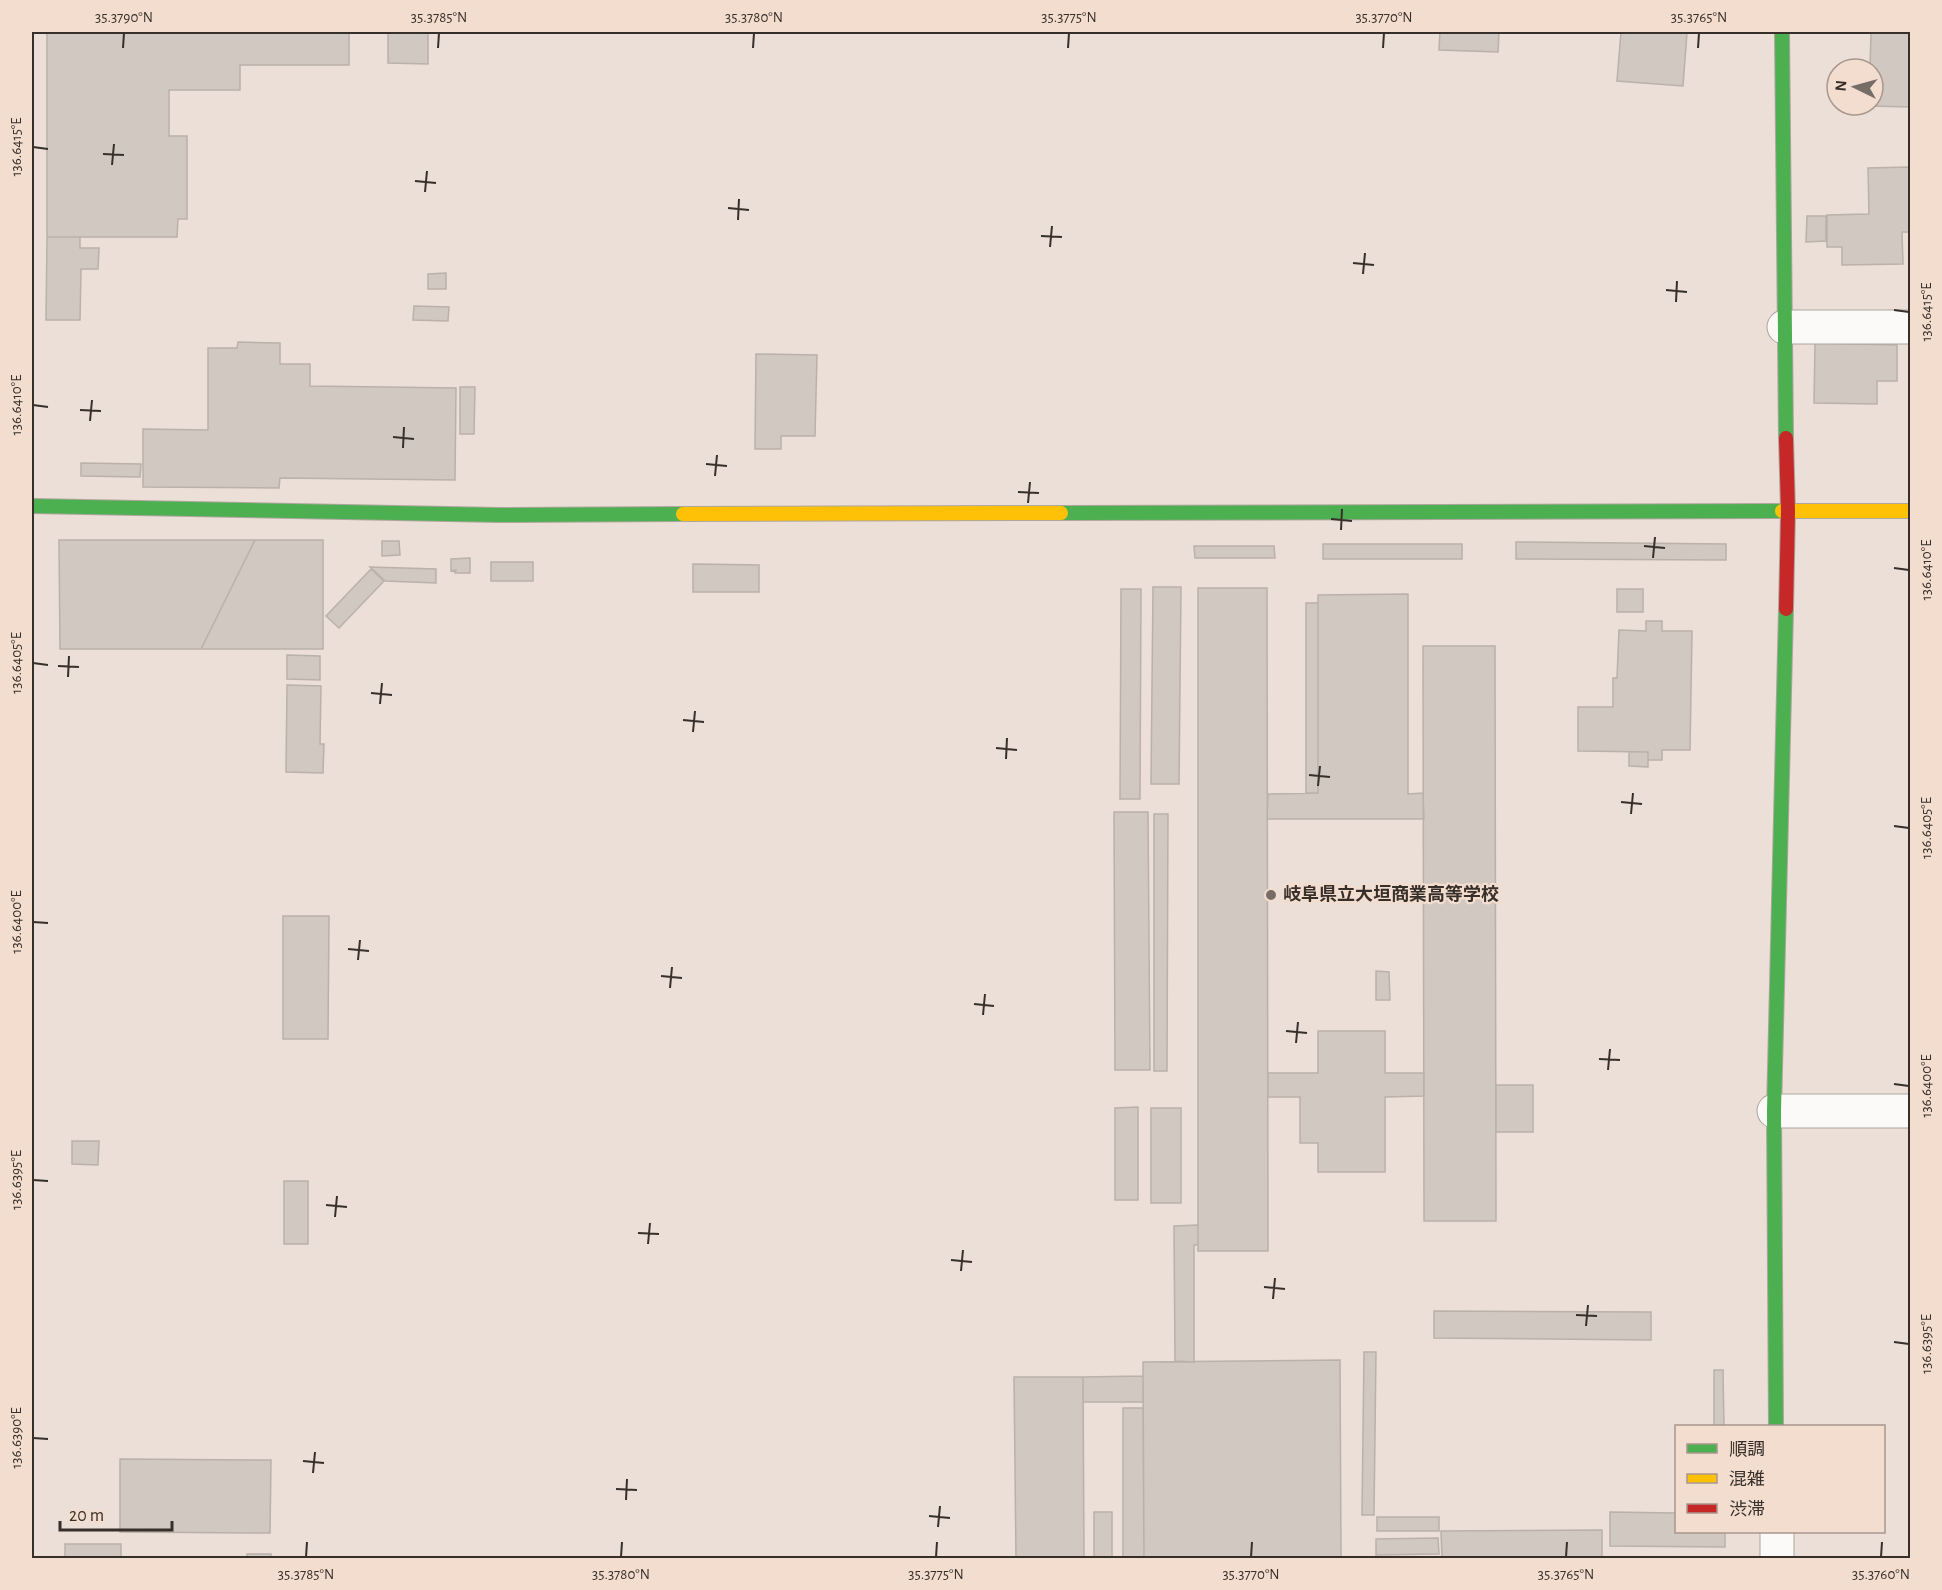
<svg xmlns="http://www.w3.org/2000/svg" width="1942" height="1590" font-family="'Alegreya Sans','Noto Sans JP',sans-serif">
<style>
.building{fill:#d1c8c1;stroke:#bab1aa;stroke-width:1.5}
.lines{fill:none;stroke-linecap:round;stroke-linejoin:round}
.street-casing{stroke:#ada59e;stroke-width:35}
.fast-casing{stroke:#ada59e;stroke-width:16}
.slow-casing{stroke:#ada59e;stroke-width:16}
.jam-casing{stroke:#ada59e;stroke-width:16}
.street{stroke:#fcfaf9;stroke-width:33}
.fast{stroke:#4caf50;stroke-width:14}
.slow{stroke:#ffc107;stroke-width:14}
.jam{stroke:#c62828;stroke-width:14}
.ticks{fill:none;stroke:#372f29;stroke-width:2}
.poi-dot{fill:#766d66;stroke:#f3ddcf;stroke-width:2}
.labels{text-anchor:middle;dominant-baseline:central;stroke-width:4.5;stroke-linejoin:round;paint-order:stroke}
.poi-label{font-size:18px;font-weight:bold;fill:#372f29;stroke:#f3ddcf;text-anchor:start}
.neatline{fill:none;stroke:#372f29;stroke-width:2}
.ticks-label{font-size:15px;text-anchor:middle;fill:#372f29}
</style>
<rect width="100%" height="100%" fill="#ebdfd7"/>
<!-- building -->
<path class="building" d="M47,32h302v33h-109v25h-71v46h18v83h-9l-1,18h-130z
M388,32h40v32l-40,-1z
M1440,32h59l-1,20 -59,-2z
M1621,32h66l-4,54 -66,-5z
M1871,33h39v74l-41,-1 4,-1v-36h-3z
M1910,167v65h-8l1,32 -61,1v-18h-15v-32l42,-1 -1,-46z
M1807,216h19v25l-20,1z
M47,237h33v11h19l-1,21h-17l-1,51h-34z
M446,273v16h-18v-15z
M414,306l35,1 -1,14 -35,-1z
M238,342l42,1v21h30v22l146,2 -1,92 -175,-2 -1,10 -136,-1v-58l65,1v-82h29z
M1815,343l82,2v36h-20v23l-63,-1z
M756,354l61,1 -2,81h-34v13h-26z
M460,387h15l-1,47h-14z
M81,463l60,1 -1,13 -59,-1z
M59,540h196l-54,109h-141z
M255,540h68v109h-122z
M382,541h17l1,14 -18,1z
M1516,542l210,2v16l-210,-1z
M1323,544h139v15h-139z
M1194,546h80l1,12h-80z
M470,558v15h-15l1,-3 -5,1v-12z
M491,562h42v19h-42z
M693,564l66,1v27h-66z
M370,567l66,2v14l-51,-2z
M371,569l13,12 -45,47 -13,-12z
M1153,587h28l-2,197h-28z
M1198,588h69l1,663h-70z
M1121,589h20l-1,210h-20z
M1617,589h26v23h-26z
M1408,594v200l15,-1 1,26h-157l1,-25 50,-1v-198z
M1306,603h12v190h-12z
M1646,621h16v10h30l-2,119h-28v10h-14v-8l-70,-1v-44h35v-29h4l2,-48 27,1z
M1423,646h72l1,575h-72z
M287,655l33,1v24l-33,-1z
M287,685l34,1 -1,58h4l-1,29 -37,-1z
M1629,752h19v15l-19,-1z
M1114,812h34l2,258h-35z
M1154,814h14l-1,257h-13z
M283,916h46l-1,123h-45z
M1376,971l13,1 1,28h-14z
M1318,1031h67v42h39v23l-39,1v75h-67v-29h-18v-46h-32v-24h50z
M1496,1085h37v47h-37z
M1138,1107v93h-23v-92z
M1151,1108h30v95h-30z
M72,1141h27l-1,24 -26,-1z
M284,1181h24v63h-24z
M1198,1225v20h-4v117l-19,-1 -1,-135z
M1434,1311l217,1v28l-217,-2z
M1364,1352h12l-2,163h-12z
M1340,1360l1,198h-197l-1,-196z
M1714,1370h9l1,56h-10z
M1143,1376v26h-60v-25z
M1014,1377h69l1,181h-68z
M1123,1408h20l1,150h-21z
M120,1459l151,1 -1,73 -150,-1z
M1094,1512h18v46h-18z
M1610,1512l66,1v19h49v15l-115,-1z
M1377,1517h62v14h-62z
M1602,1530v28h-160l-1,-27z
M1438,1538l1,16 -63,1v-16z
M65,1544h56v14h-56z
M247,1554h24v4h-24z
M1379,1557h63v1h-63z"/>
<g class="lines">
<!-- street casing -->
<g class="street-casing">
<path id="street" d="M1784,327h126
M1774,1111h136
M1777,1532v26"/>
</g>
<!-- fast casing -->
<g class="fast-casing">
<path id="fast" d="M1782,32l4,406
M32,506l467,9 184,-1
M1061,513l721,-2
M1776,1426l-2,-315 12,-502"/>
</g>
<!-- slow casing -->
<g class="slow-casing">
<path id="slow" d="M1782,511h128
M683,514l378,-1"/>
</g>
<!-- jam casing -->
<g class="jam-casing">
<path id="jam" d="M1786,609l2,-98 -2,-73"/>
</g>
<!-- street -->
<use href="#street" class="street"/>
<!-- fast -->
<use href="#fast" class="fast"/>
<!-- slow -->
<use href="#slow" class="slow"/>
<!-- jam -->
<use href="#jam" class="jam"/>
</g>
<!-- ticks -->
<path class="ticks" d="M123,48l1,-15M438,48l1,-15M753,48l1,-15M1068,48l1,-15M1383,48l1,-15M1698,48l1,-15M33,147l15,2M103,154l21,1M112,165l2,-21M415,181l21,2M425,192l2,-21M728,208l21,2M738,220l1,-21M1041,236l21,1M1050,247l2,-21M1353,263l21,2M1363,274l2,-21M1666,290l21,2M1676,302l1,-21M1894,310l15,2M33,405l15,2M80,410l21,1M90,421l2,-21M393,437l21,2M403,448l1,-21M706,464l21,2M715,476l2,-21M1018,492l21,1M1028,503l2,-21M1331,519l21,2M1341,530l1,-21M1644,546l21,2M1653,558l2,-21M1894,568l15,2M33,663l15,2M58,666l21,1M68,677l1,-21M371,693l21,2M380,704l2,-21M683,720l21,2M693,732l2,-21M996,748l21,2M1006,759l1,-21M1309,775l21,2M1318,786l2,-20M1621,802l21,2M1631,814l2,-21M1894,826l15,2M33,922l15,1M348,949l21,2M358,960l2,-20M661,976l21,2M670,988l2,-21M974,1004l20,2M983,1015l2,-21M1286,1031l21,2M1296,1043l2,-21M1599,1059l21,1M1608,1070l2,-21M1894,1084l15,2M33,1180l15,1M326,1205l21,2M335,1217l2,-21M638,1233l21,1M648,1244l2,-21M951,1260l21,2M961,1271l2,-21M1264,1287l21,2M1273,1299l2,-21M1576,1315l21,1M1586,1326l2,-21M1894,1342l15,2M33,1438l15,1M303,1461l21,2M313,1473l2,-21M616,1489l21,1M626,1500l1,-21M929,1516l21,2M938,1527l2,-21M306,1557l1,-15M621,1557l1,-15M936,1557l1,-15M1251,1557l1,-15M1566,1557l1,-15M1881,1557l1,-15"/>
<!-- markers -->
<circle class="poi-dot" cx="1271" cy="895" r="6"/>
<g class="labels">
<!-- poi labels -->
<g class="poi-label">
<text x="1283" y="895">岐阜県立大垣商業高等学校</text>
</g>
</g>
<!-- border -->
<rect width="1942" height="1590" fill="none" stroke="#f3ddcf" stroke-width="66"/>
<!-- legend -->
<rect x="1675" y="1425" width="210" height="108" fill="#f3ddcf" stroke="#a8978d" stroke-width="1.5"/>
<rect x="1687" y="1444" width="30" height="9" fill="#4caf50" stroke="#a8978d" stroke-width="1.5"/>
<text x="1729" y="1455" font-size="18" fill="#372f29">順調</text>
<rect x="1687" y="1474" width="30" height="9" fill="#ffc107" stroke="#a8978d" stroke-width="1.5"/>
<text x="1729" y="1485" font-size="18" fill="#372f29">混雑</text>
<rect x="1687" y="1504" width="30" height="9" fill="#c62828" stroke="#a8978d" stroke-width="1.5"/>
<text x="1729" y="1515" font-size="18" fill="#372f29">渋滞</text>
<!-- north arrow -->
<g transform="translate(1855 87) rotate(275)"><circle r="28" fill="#f3ddcf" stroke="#a8978d" stroke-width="1.5"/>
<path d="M0-4.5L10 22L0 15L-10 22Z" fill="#766d66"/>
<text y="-9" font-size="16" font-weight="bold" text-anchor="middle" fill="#372f29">N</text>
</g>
<!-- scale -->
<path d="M60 1521v9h112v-9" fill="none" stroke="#372f29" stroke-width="3"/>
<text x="69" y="1521" font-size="18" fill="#372f29" stroke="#f3ddcf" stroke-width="4.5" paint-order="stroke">20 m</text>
<rect x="33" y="33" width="1876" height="1524" class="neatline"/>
<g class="ticks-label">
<text x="124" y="22">35.3790°N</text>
<text x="439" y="22">35.3785°N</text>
<text x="754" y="22">35.3780°N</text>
<text x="1069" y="22">35.3775°N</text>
<text x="1384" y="22">35.3770°N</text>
<text x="1699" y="22">35.3765°N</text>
<text transform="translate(16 147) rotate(-90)" y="5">136.6415°E</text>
<text transform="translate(1926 312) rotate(-90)" y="5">136.6415°E</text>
<text transform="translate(16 405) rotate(-90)" y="5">136.6410°E</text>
<text transform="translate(1926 570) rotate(-90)" y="5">136.6410°E</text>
<text transform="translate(16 663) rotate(-90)" y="5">136.6405°E</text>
<text transform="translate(1926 828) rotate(-90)" y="5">136.6405°E</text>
<text transform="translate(16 922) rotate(-90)" y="5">136.6400°E</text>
<text transform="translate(1926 1086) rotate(-90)" y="5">136.6400°E</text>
<text transform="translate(16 1180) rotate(-90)" y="5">136.6395°E</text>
<text transform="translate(1926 1344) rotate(-90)" y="5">136.6395°E</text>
<text transform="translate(16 1438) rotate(-90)" y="5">136.6390°E</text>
<text x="306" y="1579">35.3785°N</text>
<text x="621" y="1579">35.3780°N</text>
<text x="936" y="1579">35.3775°N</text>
<text x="1251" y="1579">35.3770°N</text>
<text x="1566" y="1579">35.3765°N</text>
<text x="1881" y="1579">35.3760°N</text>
</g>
</svg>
